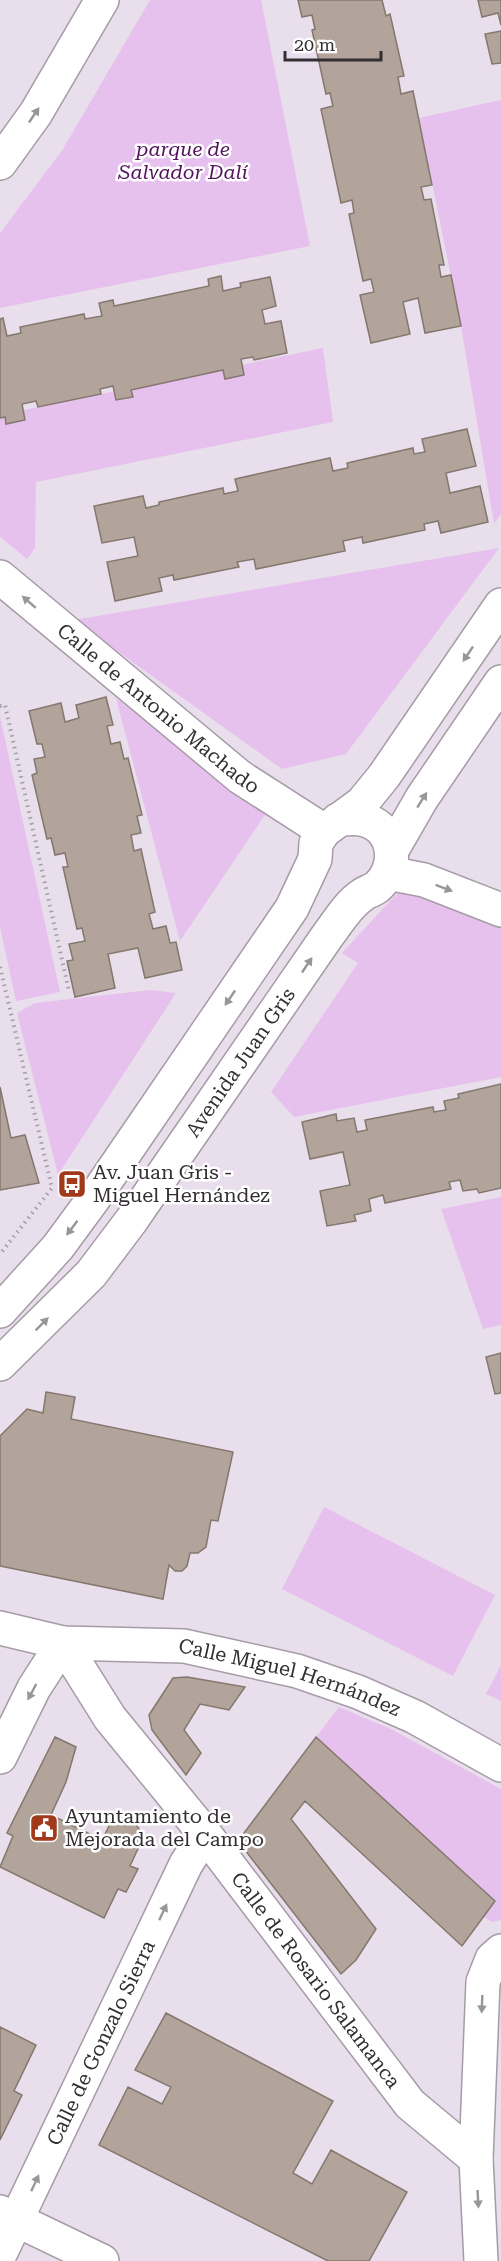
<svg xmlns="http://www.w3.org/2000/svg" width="501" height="2261" font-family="'Roboto Serif',serif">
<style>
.green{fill:#e7c1ed}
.building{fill:#b2a49b;stroke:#84776e;stroke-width:1.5}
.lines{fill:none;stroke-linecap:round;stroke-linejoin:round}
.minor-casing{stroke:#a69ba7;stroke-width:36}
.path{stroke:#a69da7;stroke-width:4;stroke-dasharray:1.5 4.5;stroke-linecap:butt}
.minor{stroke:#fff;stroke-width:33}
.oneway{fill:#999699}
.labels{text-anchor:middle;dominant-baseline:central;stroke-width:5;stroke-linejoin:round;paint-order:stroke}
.park-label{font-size:20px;font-style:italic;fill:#53135d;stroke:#fff}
.street-label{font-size:20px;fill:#332e33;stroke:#fff}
.poi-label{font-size:20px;fill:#332e33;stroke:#fff;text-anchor:start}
</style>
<rect width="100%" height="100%" fill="#e9deeb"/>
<!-- green -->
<path class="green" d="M150,0h111l49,246 -310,62v-75l63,-84z
M501,100v414l-7,10 -33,-198 -42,-208z
M323,348l10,74 -297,60 -1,66 -8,11 -27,-22v-122z
M499,548l-153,206 -64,15 -208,-149z
M116,698l151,114 -87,129z
M0,716l60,276 -44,9 -16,-74z
M402,888l99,38v151l-207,40 -23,-25 87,-129 -16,-10z
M150,990l26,3 -118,182 -41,-162 18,-10z
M501,1197v128l-18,4 -42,-120z
M324,1507l171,88 -42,81 -171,-87z
M501,1665v36l-15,-7z
M339,1707l52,22 110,60v131l-9,2 -8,-5 10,-16 -178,-164z"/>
<!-- building -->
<path class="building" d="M298,0h84l4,16 4,-2 14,62 -6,1 3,17 12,-3 19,94 -11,2 3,13 7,-1 13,66h-5l2,12 10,-2 10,51 -36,7 -7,-35 -15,4 7,32 -39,9 -11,-48 14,-3 -3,-13 -8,2 -14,-67 5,-1 -2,-13 -11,3 -20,-94 12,-3 -3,-13 -4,1 -14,-64 3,-1 -3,-14 -10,2z
M478,0h23v25l-3,-12 -16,4z
M501,31v32l-9,1 -7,-30z
M221,276l2,15 18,-4 -1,-4 30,-6 6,29 -14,4 3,14 16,-3 6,32 -33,7 -1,-3 -12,2 3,16 -19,4 -2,-9 -92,20 2,7 -17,3 -3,-14 -13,3 1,5 -63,13 -2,-6 -14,3 3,16 -19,4 -1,-7 -5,1v-99l3,-1 4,18 14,-3 -1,-6 64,-13 1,5 17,-3 -3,-13 14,-3 1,6 95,-20 -1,-7z
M467,429l9,37 -30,7 4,20 30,-7 8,36 -47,11 -3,-12 -14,3 1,6 -62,13 -1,-6 -19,4 2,10 -89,18 -2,-10 -17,3 2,5 -65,13 -1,-5 -14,3 3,13 -47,10 -8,-39 31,-6 -4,-19 -32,6 -8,-37 49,-10 3,12 13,-3v-3l64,-14 1,6 14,-3 -3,-12 95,-21 3,13 15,-3 -1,-5 66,-15 1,6 11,-2 -3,-13z
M106,697l7,28 -6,1 4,18 9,-2 4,17 4,-1 14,57 -5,1 4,17 -10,2 3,16 7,-2 14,63 -6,2 4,15 13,-3 4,17 6,-1 6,28 -37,8 -7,-30 -30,6 7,34 -40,9 -8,-36 6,-1 -4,-16 16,-3 -3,-13 -5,1 -14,-62h5l-3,-14 -10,2 -4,-17 -4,1 -15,-64 5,-2 -3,-14 11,-2 -3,-13h-5l-8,-33 32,-8 4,19 14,-4 -3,-13z
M501,1084v104l-22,5 -2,-4 -14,2 -3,-11 -11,2 2,7 -66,14 -2,-8 -14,4 2,12 -17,4 2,6 -29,5 -7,-35 30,-6 -7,-33 -33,7 -8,-37 34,-8 1,7 17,-3 3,14 10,-2 -2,-10 68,-13 1,5 12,-2 -2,-9 15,-3 -1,-4z
M0,1087l11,51 14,-3 14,48 -39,7z
M501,1353v40l-6,1 -9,-37z
M46,1392l29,5 -4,22 162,33 -15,69 -7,-1 -5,27 -8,6h-8l-3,13 -5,5h-7l-6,-6 -6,34 -163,-33v-130l27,-27 16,4z
M187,1677l58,10 -16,23 -29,-6 -16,26 17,23 -15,22 -34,-45 -3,-15 24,-37z
M55,1737l21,10 -10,35 -15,33 51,25 7,-14 10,-6 16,3 6,9v10l-11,24 8,3 -12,23 -8,-3 -14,29 -104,-51 13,-31 -6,-3z
M316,1737l179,164 -33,45 -157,-145 -14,18 85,110 -20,31 -15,14 -103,-133z
M166,2013l167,88 -40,72 19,11 19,-34 76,42 -38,69h-41l-229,-116 29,-58 34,17 9,-17 -36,-17z
M0,2027l36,18 -22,46 8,4 -22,45z"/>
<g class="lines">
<!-- minor casing -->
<g class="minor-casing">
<g id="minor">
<path d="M0,163l36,-50 66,-113"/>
<path id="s1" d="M0,577l240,200 84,54"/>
<path d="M392,850l30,-52 79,-116"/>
<path d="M388,873l36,7 77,30"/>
<path d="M0,1311l58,-64 36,-49 198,-290 23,-49 1,-16 8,-12 38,-28 22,-27 117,-171"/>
<path id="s2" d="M0,1364l91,-90 40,-53 197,-286c10,-13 19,-29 33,-39 4,-4 11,-5 16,-9 17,-15 20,-41 4,-58 -12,-12 -28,-12 -43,-9"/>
<path id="s3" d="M0,1628l63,15 121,3 113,25 61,21 57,25 86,48"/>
<path id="s4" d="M63,1643l47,75 95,116 205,270 66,55"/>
<path d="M0,1757l34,-69 29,-45"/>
<path d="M0,2212l102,49"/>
<path id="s5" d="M0,2254l186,-390 19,-30"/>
<path d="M481,2261l-5,-102 7,-177 9,-23 9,-8"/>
</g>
</g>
<!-- path -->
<path class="path" d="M0,706l5,-1 64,286
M0,967l52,221 -52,66"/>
<!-- minor -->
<use href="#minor" class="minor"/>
</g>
<!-- one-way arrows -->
<defs><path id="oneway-solid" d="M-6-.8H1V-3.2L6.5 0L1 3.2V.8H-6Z" transform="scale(1.5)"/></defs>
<g class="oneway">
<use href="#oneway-solid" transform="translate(34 115) rotate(-56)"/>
<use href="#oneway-solid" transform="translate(29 602) rotate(-139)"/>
<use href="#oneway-solid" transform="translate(468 654) rotate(124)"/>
<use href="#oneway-solid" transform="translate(422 800) rotate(-58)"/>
<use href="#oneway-solid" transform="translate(444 888) rotate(21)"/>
<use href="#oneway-solid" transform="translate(307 965) rotate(-56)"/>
<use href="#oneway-solid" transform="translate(230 998) rotate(124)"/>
<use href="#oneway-solid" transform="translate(72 1228) rotate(127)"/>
<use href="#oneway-solid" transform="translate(42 1324) rotate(-45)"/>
<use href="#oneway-solid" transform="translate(32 1692) rotate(118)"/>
<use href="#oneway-solid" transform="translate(163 1912) rotate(-65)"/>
<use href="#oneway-solid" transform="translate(482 2004) rotate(92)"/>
<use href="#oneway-solid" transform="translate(35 2183) rotate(-65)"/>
<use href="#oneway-solid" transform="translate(478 2199) rotate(87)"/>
</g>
<!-- icons -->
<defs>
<g id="bus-square" transform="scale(1.5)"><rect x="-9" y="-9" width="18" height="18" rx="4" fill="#a13a1b" stroke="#fff"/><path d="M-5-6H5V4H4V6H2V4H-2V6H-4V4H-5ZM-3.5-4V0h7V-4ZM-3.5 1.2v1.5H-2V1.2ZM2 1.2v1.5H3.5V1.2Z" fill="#fff"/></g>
<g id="civic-square" transform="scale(1.5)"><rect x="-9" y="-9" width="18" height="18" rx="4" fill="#a13a1b" stroke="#fff"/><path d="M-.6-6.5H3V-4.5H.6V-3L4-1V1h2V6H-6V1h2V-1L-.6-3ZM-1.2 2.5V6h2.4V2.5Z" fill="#fff"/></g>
</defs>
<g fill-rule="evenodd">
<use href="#bus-square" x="72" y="1184"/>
<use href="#civic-square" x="44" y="1828"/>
</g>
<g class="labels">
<!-- park labels -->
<g class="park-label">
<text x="183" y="149">parque de<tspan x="183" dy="23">Salvador Dalí</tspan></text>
</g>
<!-- street labels -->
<g class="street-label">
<text stroke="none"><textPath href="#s1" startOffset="206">Calle de Antonio Machado</textPath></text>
<text stroke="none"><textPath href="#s2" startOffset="387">Avenida Juan Gris</textPath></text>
<text stroke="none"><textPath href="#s3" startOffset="296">Calle Miguel Hernández</textPath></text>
<text stroke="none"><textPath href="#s4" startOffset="422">Calle de Rosario Salamanca</textPath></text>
<text stroke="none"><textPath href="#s5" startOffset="234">Calle de Gonzalo Sierra</textPath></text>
</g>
<!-- poi labels -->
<g class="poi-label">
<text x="93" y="1172">Av. Juan Gris -<tspan x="93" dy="23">Miguel Hernández</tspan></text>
<text x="65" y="1816">Ayuntamiento de<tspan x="65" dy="23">Mejorada del Campo</tspan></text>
</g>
</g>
<!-- scale -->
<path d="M285 51v9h96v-9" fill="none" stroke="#332e33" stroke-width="3"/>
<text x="294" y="51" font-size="18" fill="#332e33" stroke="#ffffff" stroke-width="4.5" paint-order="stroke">20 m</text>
</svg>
